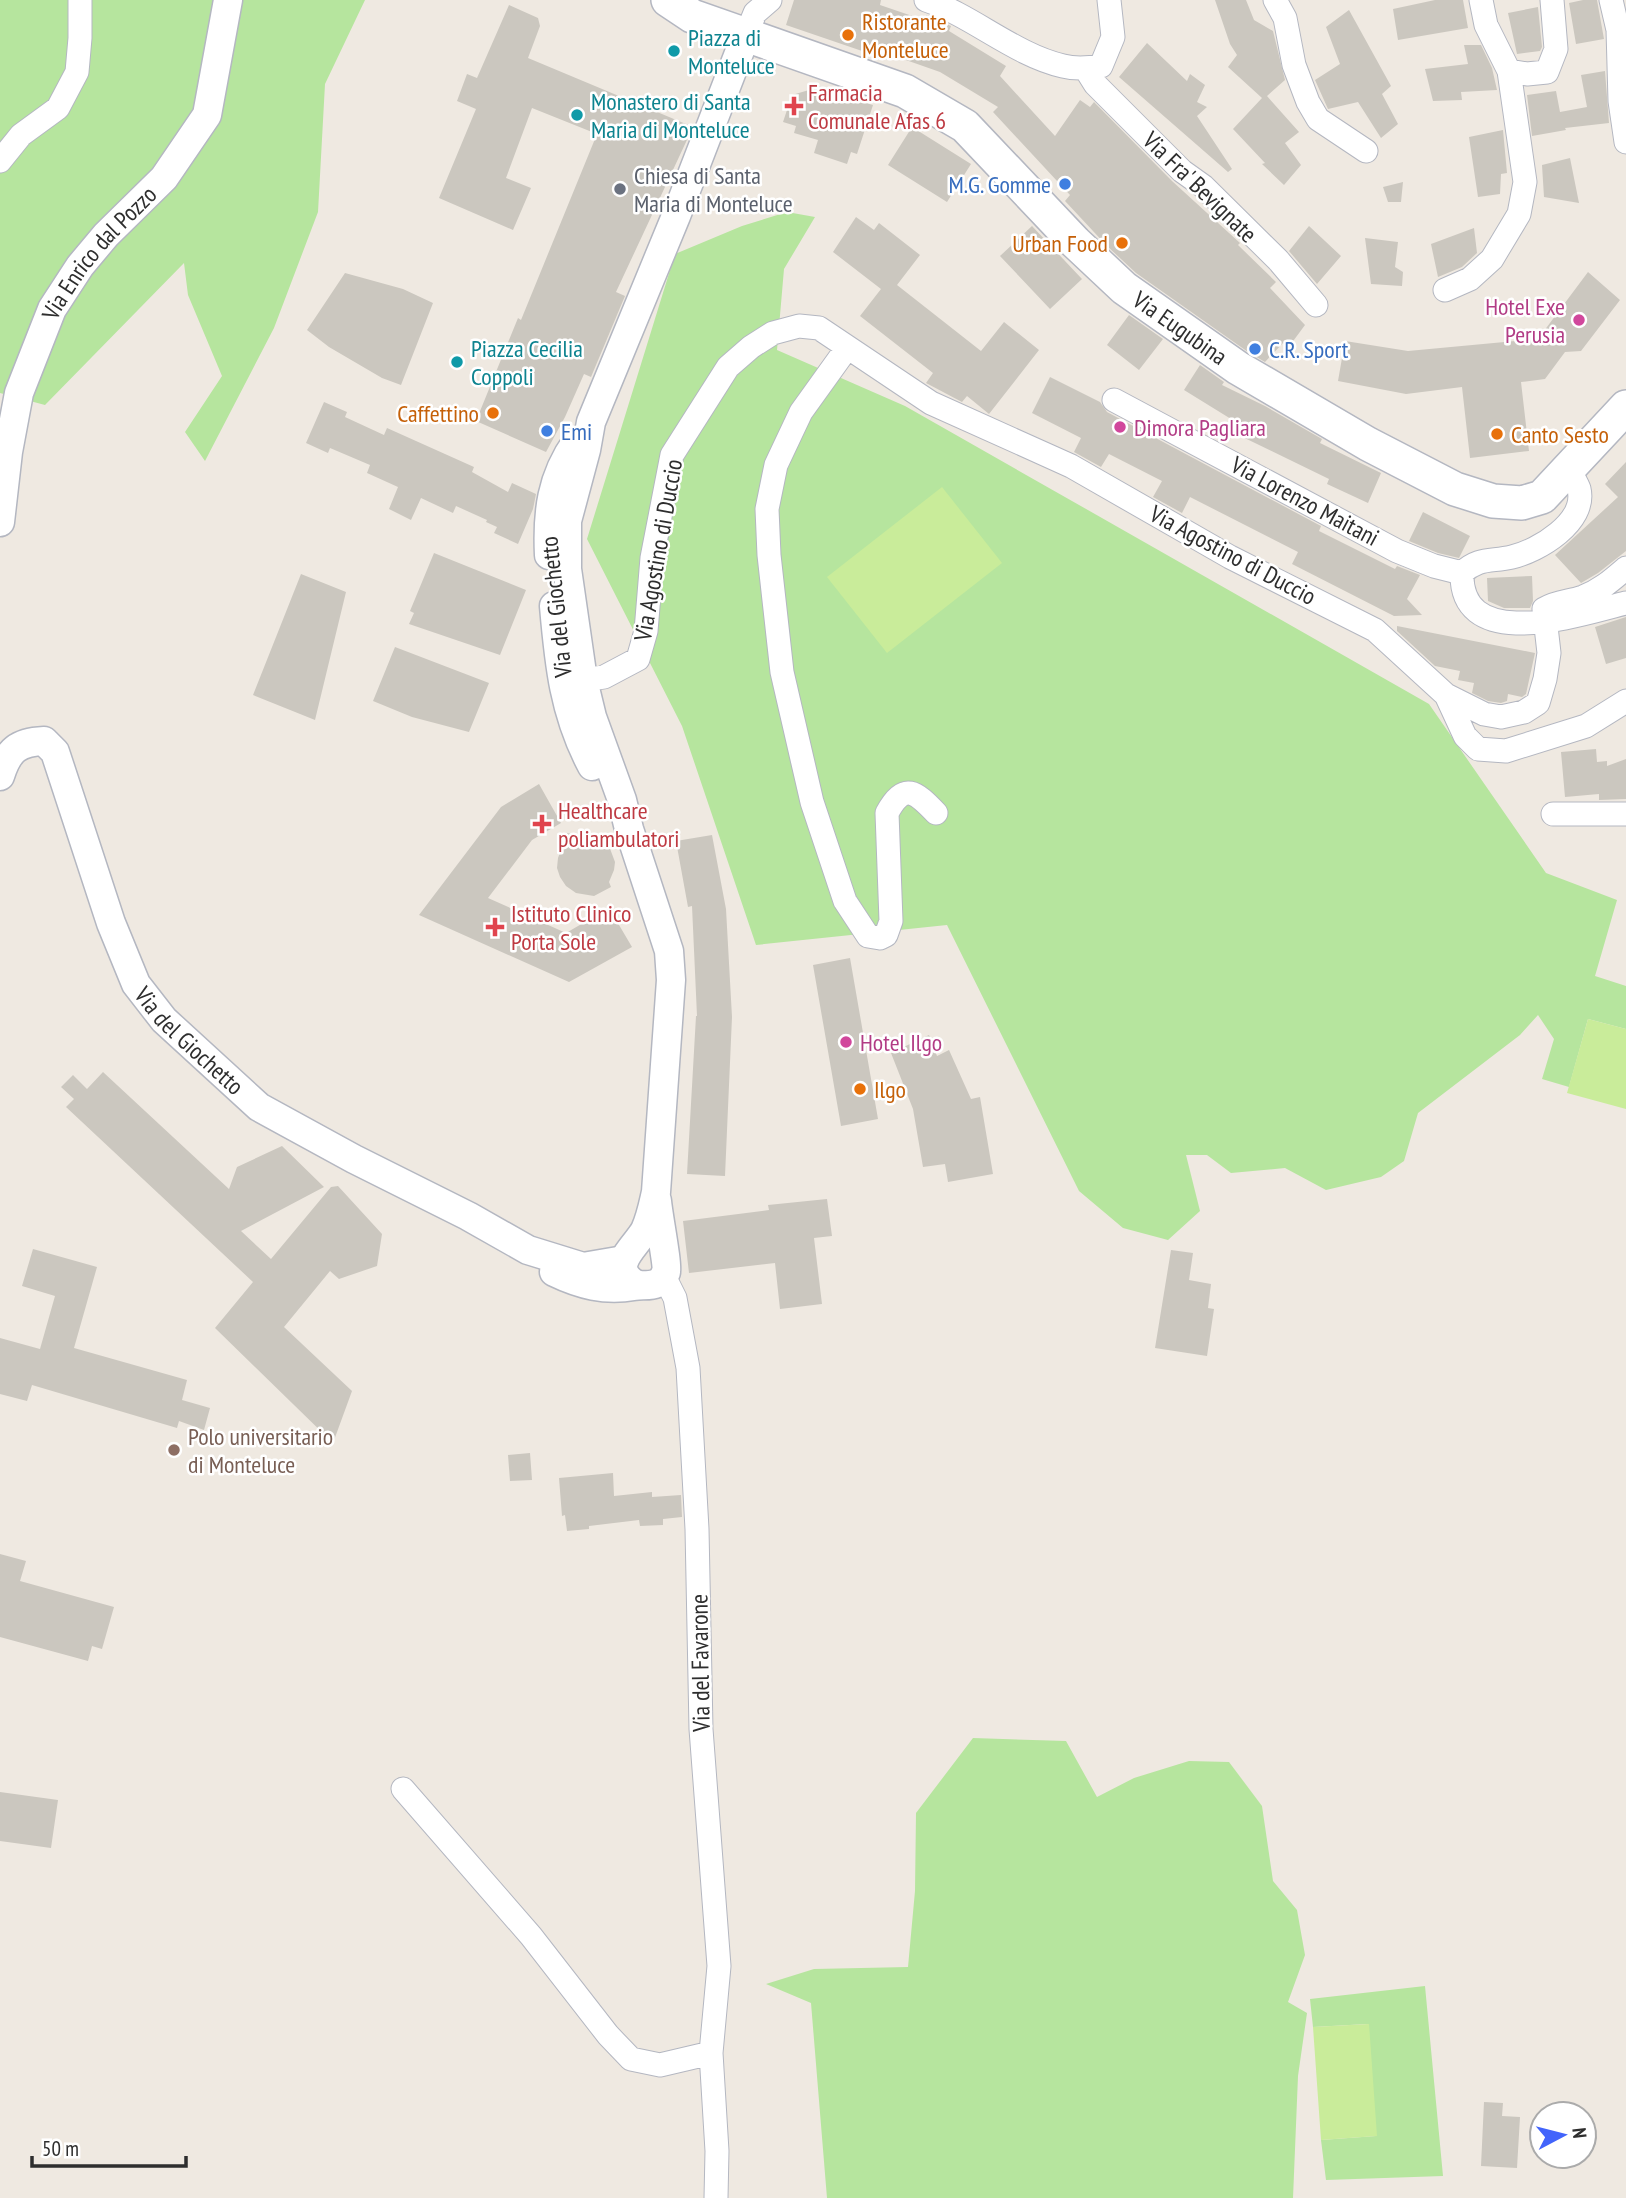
<svg xmlns="http://www.w3.org/2000/svg" width="1626" height="2198" font-family="'PT Sans Narrow',sans-serif">
<style>
.green{fill:#b6e59e}
.pitch{fill:#c9ec9a}
.building{fill:#cbc7bf}
.lines{fill:none;stroke-linecap:round;stroke-linejoin:round}
.minor-casing{stroke:#b4b7c1;stroke-width:25}
.tertiary-casing{stroke:#b4b7c1;stroke-width:31}
.secondary-casing{stroke:#b4b7c1;stroke-width:36}
.minor{stroke:#fff;stroke-width:23}
.tertiary{stroke:#fff;stroke-width:28}
.secondary{stroke:#fff;stroke-width:33}
.food-dot{fill:#e8710a;stroke:#fff;stroke-width:2.5}
.culture-dot{fill:#0f9aa8;stroke:#fff;stroke-width:2.5}
.health-dot{fill:#e0444e;stroke:#fff;stroke-width:2.5}
.shop-dot{fill:#3f7fe0;stroke:#fff;stroke-width:2.5}
.worship-dot{fill:#6b7280;stroke:#fff;stroke-width:2.5}
.hotel-dot{fill:#d1479c;stroke:#fff;stroke-width:2.5}
.education-dot{fill:#8d6e63;stroke:#fff;stroke-width:2.5}
.labels{text-anchor:middle;dominant-baseline:central;stroke-width:5;stroke-linejoin:round;paint-order:stroke}
.food-label{font-size:24px;fill:#c56008;stroke:#fff;text-anchor:start}
.culture-label{font-size:24px;fill:#0d838f;stroke:#fff;text-anchor:start}
.health-label{font-size:24px;fill:#be3a42;stroke:#fff;text-anchor:start}
.worship-label{font-size:24px;fill:#5b616d;stroke:#fff;text-anchor:start}
.shop-label{font-size:24px;fill:#366cbe;stroke:#fff;text-anchor:start}
.street-label{font-size:24px;fill:#2e2e2e;stroke:#fff}
.hotel-label{font-size:24px;fill:#b23c85;stroke:#fff;text-anchor:start}
.education-label{font-size:24px;fill:#785e54;stroke:#fff;text-anchor:start}
</style>
<rect width="100%" height="100%" fill="#efe9e1"/>
<!-- green -->
<path class="green" d="M0,0h365l-40,84 -7,128 -44,116 -69,133 -20,-29 37,-56 -34,-81 -4,-32 -139,142 -45,-12z
M787,212l28,5 -31,52 -7,81 128,56 524,298 117,169 71,27 -22,76 31,10v43l-38,-10 -19,68 -27,-8 12,-40 -16,-24 -18,20 -102,78 -14,48 -23,16 -55,13 -41,-22 -54,5 -24,-18h-21l14,56 -32,29 -45,-12 -44,-37 -132,-266 -191,20 -74,-219 -95,-187 88,-285 67,-28z
M973,1738l93,3 31,56 37,-19 55,-17 40,1 33,44 11,75 24,29 8,45 -17,47 19,11 -9,63 -5,122h-466l-16,-195 -45,-19 48,-15 94,-2 7,-76 1,-78z
M1425,1986l18,190 -117,4 -5,-40 55,-4 -8,-112 -55,3 -3,-28z"/>
<!-- pitch -->
<path class="pitch" d="M942,487l60,76 -115,90 -60,-76z
M1588,1019l38,10v80l-59,-16z
M1369,2024l8,112 -56,4 -8,-113z"/>
<!-- building -->
<path class="building" d="M794,0h87l-1,5 44,15 2,-5 25,11 -2,5 57,35 -6,10 55,60 25,-36 10,7 4,-5 78,79 68,62 -2,2 38,37 -6,6 35,37 -17,23 -5,-5 -18,19 -17,-10 -112,-79 -29,-27 -42,-45 5,-6 -77,-83 5,-5 -58,-35 -74,-26 -1,6 -79,-27z
M1215,0h31l8,20 19,11 12,49 -18,16 32,36 -14,11 16,22 -17,20 -22,-21 3,-1 -32,-34 29,-31 -34,-31 9,-12 -7,-11z
M1435,0h28l5,28 -70,12 -5,-31z
M1583,0h14l7,39 -28,5 -7,-41z
M509,5l29,13 2,8 -12,32 165,69 -77,165 9,4 -34,81 -7,-3 -19,43 -19,35 -70,-31 42,-103 3,2 76,-186 -65,-26 -26,70 25,10 -18,42 -74,-32 37,-89 -19,-8 10,-27 10,4z
M1538,7l4,40 -2,4 -23,3 -9,-41z
M1349,10l42,76 -9,8 16,30 -17,14 -23,-36 -30,7 -13,-29 25,-16 -14,-37z
M1147,43l40,38 3,-7 15,11 -8,17 10,5 -10,9 35,53 -4,3 -109,-95z
M1464,45h17l11,23 5,22 -36,2 1,8 -29,1 -8,-32 43,-5z
M1605,71l4,52 -44,5 1,2 -34,6 -5,-41 29,-4 4,21 27,-5 -6,-32z
M811,84l56,17 -1,2 7,2 -16,49 -6,-2 -4,12 -33,-11 4,-13 -24,-7 2,-7 -13,-4 9,-27 17,-5z
M912,127l59,37 -24,38 -59,-37z
M1503,130l4,43 -6,1 -1,20 -22,3 -9,-60z
M1570,158l9,45 -35,-6 -2,-32z
M1403,182l-2,20h-13l-5,-15z
M856,217l18,13 5,-7 41,32 -23,30 84,66 23,-29 35,28 -50,64 -22,-18 -5,6 -36,-19 7,-10 -73,-57 21,-27 -48,-37z
M1032,226l50,53 -32,30 -50,-53z
M1309,226l32,30 -24,28 -28,-33z
M1474,228l3,25 -15,14 -24,10 -7,-33z
M1365,238l33,4 -3,25 8,5 -1,14 -31,-2z
M1588,272l32,28 -39,51 -16,1 -20,27 -24,3 8,69 -59,7 -8,-71 -56,7 -68,-13 7,-40 63,10 130,-12z
M345,273l58,16 30,14 -32,82 -19,-7 -53,-31 -22,-17z
M1129,315l34,24 -24,31 -32,-25z
M1200,365l24,17 -2,3 43,21 57,33 -2,4 61,30 -13,30 -41,-19 2,-5 -103,-50 5,-10 -47,-29z
M1050,377l50,25 7,10 214,114 -2,5 76,38 2,-3 23,9 -13,24 15,16 -28,1 -102,-52 6,-12 -108,-55 -8,16 -29,-16 9,-16 -53,-27 -8,13 -27,-15 7,-14 -49,-25z
M324,402l23,10 -2,5 39,18 3,-7 87,39 -2,5 36,20 4,-9 24,11 -3,15 -15,35 -24,-11 3,-6 -11,-5 1,-2 -31,-14 -3,7 -32,-15 -10,22 -22,-11 9,-22 -31,-14 3,-8 -40,-17 -2,5 -22,-10z
M1626,462v89l-28,22 -17,10 -26,-28 63,-58 -13,-13z
M1423,512l47,24 -11,22 -21,-5 -29,-12z
M434,553l92,37 -26,65 -91,-31 5,-11 -4,-2z
M301,574l45,18 -31,128 -62,-25z
M1532,576l1,25 -3,7h-26l-16,-7 -1,-23z
M1626,617v41l-20,6 -11,-37z
M1397,626l138,27 -9,41 -4,3 -14,-3 -1,7 -6,2 -13,-2 -16,-8 2,-10 -16,-3 2,-9 -25,-5 -38,-35z
M395,647l94,36 -20,49 -57,-15 -39,-16z
M1596,749l1,13 10,-1v5l19,-7v40l-27,1v-6l-34,3 -4,-45z
M539,784l22,39 -29,17 -44,58 78,35 43,-25 23,39 -63,35 -150,-67 82,-108z
M567,833l27,5 15,8 6,16 -1,8 -5,12 2,5 -17,9 -18,-3 -10,-7 -6,-9 -3,-9 1,-10z
M712,835l14,74 6,108 -7,159 -38,-2 9,-158h1l-5,-110 -4,1 -12,-66z
M850,958l28,161 -37,7 -28,-161z
M929,1035l8,21 12,-6 22,49 9,-2 13,77 -45,8 -3,-18 -22,3 -10,-58 -22,-56z
M103,1072l126,117 8,-22 45,-21 42,41 -83,44 30,28 60,-72 7,-1 44,48 -5,32 -38,13 -9,-8 -46,56 68,64 -19,52 -118,-115 38,-46 -187,-175 8,-8 -13,-12 12,-12 14,14z
M827,1199l5,37 -18,2 8,66 -42,5 -5,-46 -86,10 -6,-52 86,-11 -1,-5z
M33,1249l64,18 -23,81 113,32 -5,20 28,8 -6,22 -25,-9 -2,7 -145,-43 -5,16 -27,-7v-56l40,11 15,-53 -33,-10z
M1171,1250l22,3 -4,27 22,4 -3,24 6,1 -7,47 -52,-8z
M530,1453l2,27 -22,1 -2,-26z
M613,1473l1,23 38,-4v5l29,-2 1,22 -19,2v6l-23,1 -1,-6 -50,6v3l-22,2 -2,-16 -3,1 -3,-38z
M0,1554l26,7 -6,20 94,26 -12,42 -10,-3 -4,15 -88,-24z
M0,1792l58,8 -7,48 -51,-7z
M1484,2102l19,1 -1,13 18,1 -3,51 -36,-2z"/>
<g class="lines">
<!-- minor casing -->
<g class="minor-casing">
<path id="minor" d="M926,0c47,16 89,55 137,66 12,3 26,2 38,0l12,-29 -4,-37
M1275,0l10,18 9,47 14,37 10,17 48,32
M1481,0l5,25 23,46 18,3 20,-2 9,-23 -4,-49
M1611,0l7,30 2,71 6,41
M746,35l9,-22 15,-13
M1085,68l10,16 87,87 21,15 75,74 38,45
M0,161l21,-26 37,-27 19,-36 3,-34v-38
M1445,290l25,-11 22,-20 27,-45 6,-32 -16,-111
M847,348l-46,64 -25,53 -9,44 2,46 13,117 30,130 33,99 23,35 12,2 6,-3 5,-14 -4,-108c17,-32 29,-21 49,0
M1114,400l283,151 37,15 28,7
M1569,469c3,7 8,14 10,20 8,33 -41,62 -67,68 -21,5 -33,0 -50,16 -2,82 119,41 164,30
M583,680l21,-3 34,-18 8,-28 6,-73 20,-103 56,-88 23,-20 22,-14 26,-7 20,2 112,75 140,63 159,91 145,73 71,65 38,19 17,3 23,-5 14,-9 7,-24 4,-26 -5,-44c13,-8 25,-7 39,-12 18,-7 29,-17 43,-29
M1446,695l19,41 13,13 28,2 80,-25 40,-25
M1553,814h73
M664,1276l11,22 13,70 9,161 4,200 18,237 -8,87 6,98 -1,47
M403,1789l128,147 77,99 23,24 29,6 51,-12"/>
</g>
<!-- tertiary casing -->
<g class="tertiary-casing">
<g id="tertiary">
<path id="s1" d="M0,522l8,-70 11,-59 33,-84 28,-43 26,-31 58,-57 43,-63 21,-115"/>
<path d="M549,555c-2,-42 2,-78 28,-114"/>
<path d="M554,606c5,58 10,108 38,160"/>
<path id="s2" d="M0,776c8,-26 18,-34 44,-35l11,11 56,171 25,61 28,36 95,87 95,52 114,57 60,34 55,17 41,-7"/>
<path d="M554,1272c27,13 51,19 80,14 13,-2 26,3 32,-14 2,-7 -8,-58 -9,-71"/>
<path d="M637,1285c-31,-18 -2,-37 8,-55 6,-13 8,-25 11,-38l15,-212 -2,-29 -40,-122 -7,-29 -30,-83 -9,-37 -16,-111v-48l19,-71 5,-28 85,-206 70,-181"/>
</g>
</g>
<!-- secondary casing -->
<g class="secondary-casing">
<g id="secondary">
<path id="s3" d="M668,0l24,16 213,75 60,35 110,116 49,46 114,80 130,76 87,45 38,12 29,2 20,-6 84,-90"/>
</g>
</g>
<!-- minor -->
<use href="#minor" class="minor"/>
<!-- tertiary -->
<use href="#tertiary" class="tertiary"/>
<!-- secondary -->
<use href="#secondary" class="secondary"/>
</g>
<!-- markers -->
<g class="food-dot">
<circle cx="848" cy="35" r="7"/>
<circle cx="1122" cy="243" r="7"/>
<circle cx="493" cy="413" r="7"/>
<circle cx="1497" cy="434" r="7"/>
<circle cx="860" cy="1089" r="7"/>
</g>
<g class="culture-dot">
<circle cx="674" cy="51" r="7"/>
<circle cx="577" cy="115" r="7"/>
<circle cx="457" cy="362" r="7"/>
</g>
<g class="health-dot">
<path d="M790.5 95.5h7v7h7v7h-7v7h-7v-7h-7v-7h7z"/>
<path d="M538.5 813.5h7v7h7v7h-7v7h-7v-7h-7v-7h7z"/>
<path d="M491.5 916.5h7v7h7v7h-7v7h-7v-7h-7v-7h7z"/>
</g>
<g class="shop-dot">
<circle cx="1065" cy="184" r="7"/>
<circle cx="1255" cy="349" r="7"/>
<circle cx="547" cy="431" r="7"/>
</g>
<circle class="worship-dot" cx="620" cy="189" r="7"/>
<g class="hotel-dot">
<circle cx="1579" cy="320" r="7"/>
<circle cx="1120" cy="427" r="7"/>
<circle cx="846" cy="1042" r="7"/>
</g>
<circle class="education-dot" cx="174" cy="1450" r="7"/>
<g class="labels">
<!-- food labels -->
<g class="food-label">
<text x="862" y="21">Ristorante<tspan x="862" dy="28">Monteluce</tspan></text>
<text x="1108" y="243" text-anchor="end">Urban Food</text>
<text x="479" y="413" text-anchor="end">Caffettino</text>
<text x="1511" y="434">Canto Sesto</text>
<text x="874" y="1089">Ilgo</text>
</g>
<!-- culture labels -->
<g class="culture-label">
<text x="688" y="37">Piazza di<tspan x="688" dy="28">Monteluce</tspan></text>
<text x="591" y="101">Monastero di Santa<tspan x="591" dy="28">Maria di Monteluce</tspan></text>
<text x="471" y="348">Piazza Cecilia<tspan x="471" dy="28">Coppoli</tspan></text>
</g>
<!-- health labels -->
<g class="health-label">
<text x="808" y="92">Farmacia<tspan x="808" dy="28">Comunale Afas 6</tspan></text>
<text x="558" y="810">Healthcare<tspan x="558" dy="28">poliambulatori</tspan></text>
<text x="511" y="913">Istituto Clinico<tspan x="511" dy="28">Porta Sole</tspan></text>
</g>
<!-- worship labels -->
<g class="worship-label">
<text x="634" y="175">Chiesa di Santa<tspan x="634" dy="28">Maria di Monteluce</tspan></text>
</g>
<!-- shop labels -->
<g class="shop-label">
<text x="1051" y="184" text-anchor="end">M.G. Gomme</text>
<text x="1269" y="349">C.R. Sport</text>
<text x="561" y="431">Emi</text>
</g>
<!-- street labels -->
<g class="street-label">
<text transform="translate(1200 187) rotate(44)">Via Fra' Bevignate</text>
<text stroke="none"><textPath href="#s1" startOffset="294">Via Enrico dal Pozzo</textPath></text>
<text stroke="none"><textPath href="#s3" startOffset="620">Via Eugubina</textPath></text>
<text transform="translate(1305 501) rotate(28)">Via Lorenzo Maitani</text>
<text transform="translate(658 550) rotate(-80)">Via Agostino di Duccio</text>
<text transform="translate(1233 555) rotate(28)">Via Agostino di Duccio</text>
<text transform="translate(556 607) rotate(-96)">Via del Giochetto</text>
<text stroke="none"><textPath href="#s2" startOffset="401">Via del Giochetto</textPath></text>
<text transform="translate(700 1663) rotate(-91)">Via del Favarone</text>
</g>
<!-- hotel labels -->
<g class="hotel-label">
<text x="1565" y="306" text-anchor="end">Hotel Exe<tspan x="1565" dy="28">Perusia</tspan></text>
<text x="1134" y="427">Dimora Pagliara</text>
<text x="860" y="1042">Hotel Ilgo</text>
</g>
<!-- education labels -->
<g class="education-label">
<text x="188" y="1436">Polo universitario<tspan x="188" dy="28">di Monteluce</tspan></text>
</g>
</g>
<!-- north arrow -->
<g transform="translate(1563 2135) rotate(83)"><circle r="33" fill="#ffffff" stroke="#ababab" stroke-width="2"/>
<path d="M0-5L12 26L0 18L-12 26Z" fill="#4264fb"/>
<text y="-10" font-size="19" font-weight="bold" text-anchor="middle" fill="#2e2e2e">N</text>
</g>
<!-- scale -->
<path d="M32 2156v10h154v-10" fill="none" stroke="#2e2e2e" stroke-width="3.5"/>
<text x="42" y="2156" font-size="21" fill="#2e2e2e" stroke="#ffffff" stroke-width="5" paint-order="stroke">50 m</text>
</svg>
